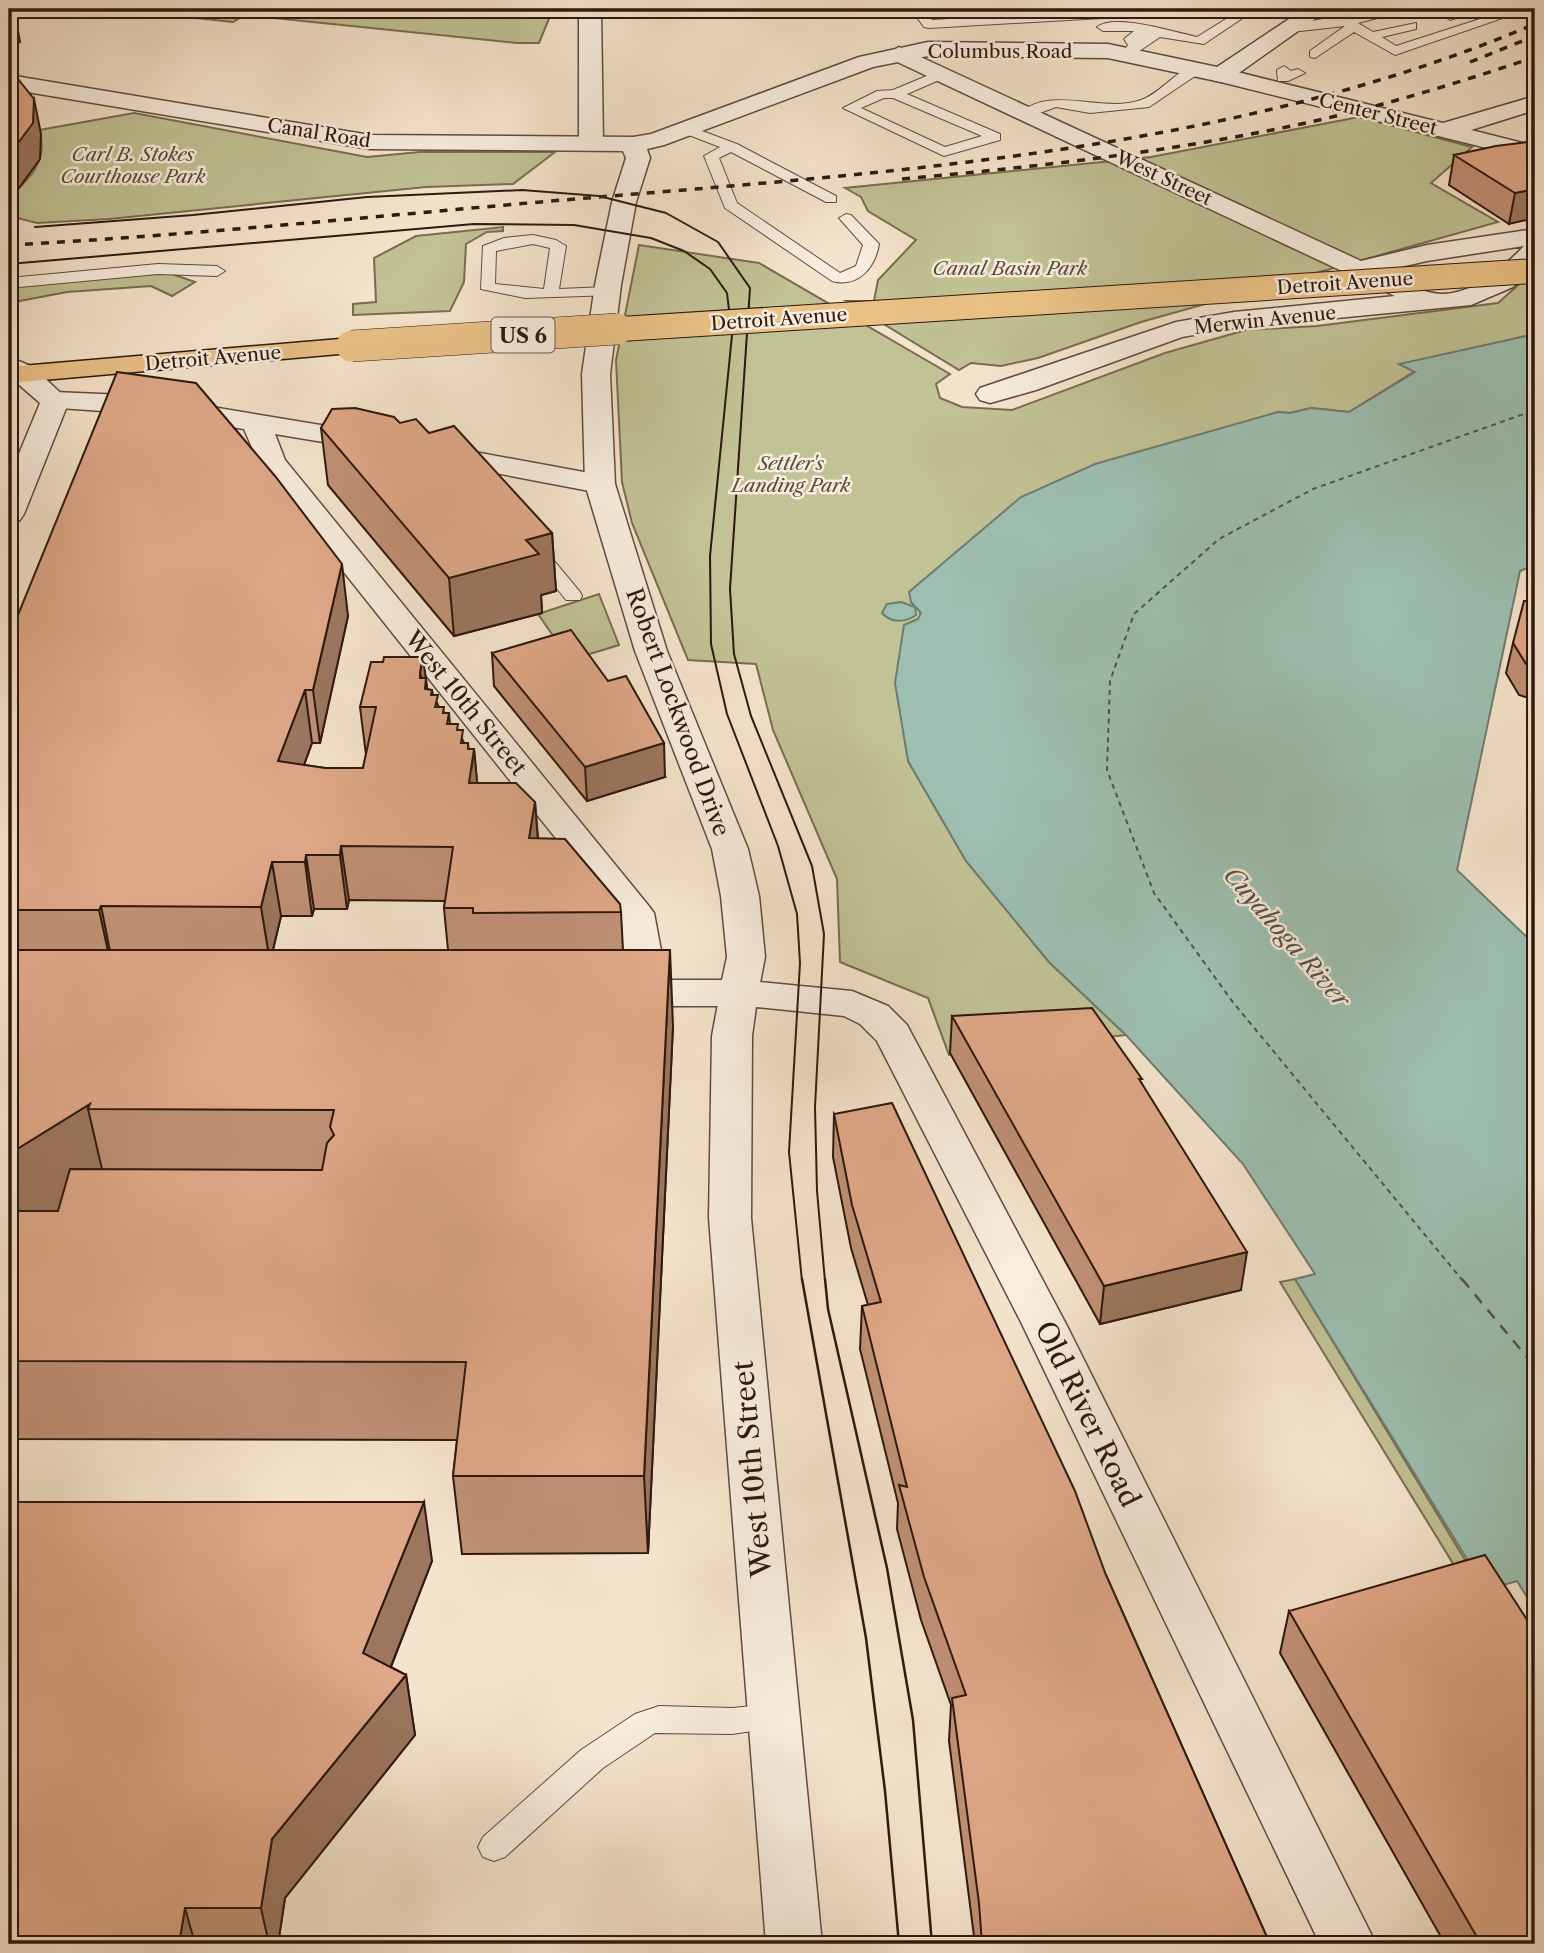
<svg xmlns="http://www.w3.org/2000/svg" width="1544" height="1953" font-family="'Libre Caslon Text',serif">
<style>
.green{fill:#c1c295;stroke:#786d52;stroke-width:2}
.water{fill:#9dbfb1;stroke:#717c70;stroke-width:2}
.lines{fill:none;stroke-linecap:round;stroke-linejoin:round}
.ferry-far1{stroke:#555247;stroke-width:2;stroke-dasharray:5 4.5;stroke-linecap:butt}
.ferry{stroke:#555247;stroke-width:2.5;stroke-dasharray:11 9;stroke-linecap:butt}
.service-casing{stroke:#604b3e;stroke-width:2}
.minor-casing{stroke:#604b3e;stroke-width:3}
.tertiary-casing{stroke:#604b3e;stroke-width:3}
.primary-casing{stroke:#2e180e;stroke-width:3}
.service{fill:#f8edde;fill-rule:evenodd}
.minor{fill:#f8edde;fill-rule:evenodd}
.tertiary{fill:#f8edde;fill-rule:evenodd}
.primary{fill:#eac286;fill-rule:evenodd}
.tram-far1{stroke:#2e180e;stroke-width:2}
.tram{stroke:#2e180e;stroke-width:2.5}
.rail{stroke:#2e180e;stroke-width:3.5;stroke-dasharray:8 8;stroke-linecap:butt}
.primary-bridge-far1-casing{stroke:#2e180e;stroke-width:26;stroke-linecap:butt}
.primary-bridge-casing{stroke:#2e180e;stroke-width:32;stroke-linecap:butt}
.primary-bridge-far1{stroke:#eac286;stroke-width:24}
.primary-bridge{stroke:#eac286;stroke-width:31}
.wall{fill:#c09075;stroke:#2e180e;stroke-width:2;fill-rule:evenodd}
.shaded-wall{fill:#9c765f;stroke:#2e180e;stroke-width:2}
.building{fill:#dfa888;stroke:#2e180e;stroke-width:2}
.labels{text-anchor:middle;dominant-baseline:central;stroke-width:5;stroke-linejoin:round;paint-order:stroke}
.far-street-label{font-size:19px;fill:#2e180e;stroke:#f8edde}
.far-park-label{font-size:19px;font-style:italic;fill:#5a4b36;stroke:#f8edde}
.shield{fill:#f8edde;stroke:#6b584c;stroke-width:2}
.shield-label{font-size:21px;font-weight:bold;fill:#2e180e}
.street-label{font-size:23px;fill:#2e180e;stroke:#f8edde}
.water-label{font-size:24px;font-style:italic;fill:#555247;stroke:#f8edde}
.near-street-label{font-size:28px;fill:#2e180e;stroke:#f8edde}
</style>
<rect width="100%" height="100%" fill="#f5e4cd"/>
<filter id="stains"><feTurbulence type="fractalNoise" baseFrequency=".00286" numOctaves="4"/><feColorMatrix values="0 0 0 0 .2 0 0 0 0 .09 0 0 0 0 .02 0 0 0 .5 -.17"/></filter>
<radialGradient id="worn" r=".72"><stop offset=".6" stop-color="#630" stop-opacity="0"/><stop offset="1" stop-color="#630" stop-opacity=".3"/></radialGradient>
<!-- green -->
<path class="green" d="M111,9h442l-14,34h-22l-272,-28 -12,7z
M134,113l233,44 53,-5h135l-42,32 -87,3 -317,32 -72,4 -28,-7v-19c21,-18 40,-37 30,-67z
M1359,117l113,30 -41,36 67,39 -357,100 -103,36 -37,8 -30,-3 -12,7 -113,-69h28l4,-21 38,-40 -48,-29 -7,-14 -16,-9 306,-31z
M503,227v4l-16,1 -21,12 -2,38 -14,29 -97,4v-11l23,-2 -2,-44 42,-22z
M639,245l120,18 191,111 -14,10 4,14 22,9 50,3 153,-57 81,-23 71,-4 181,-23 37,-33v64l-134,31 14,6 -66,41 -38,-4 -21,5 -12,-1 -69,21 -288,176 -13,152 58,100 83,101 77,73 -177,20 -21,-57 -88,-36 -3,-83 -64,-149 -17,-66 -68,-4 -56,-137 -10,-41 -6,-122z
M158,269l37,13 -23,14 -21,-10 -84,6 -58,11v-14l62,-14z
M599,594l20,51 -49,15 -32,-46z
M1295,1279l190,314 -12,3 -193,-314z"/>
<!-- water -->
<path class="water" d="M1535,334v231l-15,6 -63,299 78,75v665l-18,-29 -31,9 -191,-311 20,-5 -72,-110 -117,-129 -77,-73 -83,-101 -58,-100 -13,-78 9,-58 14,-6 3,-6 -10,-11 -2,-10 112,-95 74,-33 183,-52 12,1 21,-5 38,4 66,-40 -16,-8z
M901,602l14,5 1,8c-11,8 -25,8 -34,-2l5,-9z"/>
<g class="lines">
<!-- ferry-far1 -->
<path class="ferry-far1" d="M1463,1281l-231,-280 -78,-108 -47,-123 3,-89 24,-67 85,-75 94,-50 222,-79"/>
<!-- ferry -->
<path class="ferry" d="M1462,1279l73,88"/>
<!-- service casing -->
<g class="service-casing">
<path id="service" d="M911,9h12l9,11 194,-11h68l-6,4 -259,15 -5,-1z
M1242,9h14l-52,35 -44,-7 -31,21 -7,-4 6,-9 -4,-6 10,-8h-31l-6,-4c18,-14 77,5 100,10z
M1388,9h23l-53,14 15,9 43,-9v6l-34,8 14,9 115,-37h18l-134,46 -41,-23 -39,26 -5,-1v-6l35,-25 -54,6 -6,-4 6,-4z
M1462,9h19l-31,11 -6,-4z
M1196,65l5,1v6l-52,35 -59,6 -34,-6 -30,11 -7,-4c32,-30 83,0 122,-14 20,-7 34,-29 55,-35z
M1284,66l7,5 7,-2 7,4 -17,8h-10l-1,-11z
M941,70l7,4 -2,3 -39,17 93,40v6l-56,16 -101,-48 34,-17 16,-1zM884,98h9l89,38 -37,11 -84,-39z
M686,125l51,19 99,52v6h-10l-95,-50 -12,6 18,45 103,70 16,-7 7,-21 -24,-27 7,-4 5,1 28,29c-4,24 -21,44 -47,37l-107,-73 -21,-52 16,-9 -39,-15 -2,-3z
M533,235l23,5 10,6 -7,43 48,-2 8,5 -2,3 -88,3 -44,-9 2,-43 21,-8zM533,244l17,4 -6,41 -49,-5 1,-33z
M158,264l59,2 8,5 -8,5 -59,-2 -149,14v-10z
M535,543l6,2 39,47 2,4 -2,4h-14l-37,-47 -3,-4z
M775,1704l11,4 4,9 -4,9 -54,8 -77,-1 -52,35 -98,89 -11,4 -11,-4 -5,-10 5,-10 98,-87 54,-36 24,-8 73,2z"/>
</g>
<!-- minor casing -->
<g class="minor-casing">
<path id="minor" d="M579,9h22l2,134 -4,5h-16l-4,-5z
M899,47l462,214 66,-16 108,-16v35l-22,23 -42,18 -237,23 -52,9 -146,53 -46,13 -10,-3 -4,-6 4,-6 196,-66 58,-10 161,-16 -504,-237 -3,-5zM1524,246c-23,24 -59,56 -96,46 -15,-4 -31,-14 -45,-21l44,-10z
M1221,68l222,55 92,-27v14l-64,20 64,16v14l-322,-80 -3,-5 3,-5z
M55,392l91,4 235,39 5,6 -5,6 -10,3 -96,-16 10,26 363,445 6,8 15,80 -5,9 -14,4 -14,-4 -5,-9 -14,-78 -356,-447 -17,-39 -98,-15 -101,-7 -4,-6 4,-6z
M437,445l163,30 11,3 4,6 -4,6 -11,3 -173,-33 -5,-6 5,-6z
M739,980l113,11 36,15 19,19 159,299 310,620h-56l-298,-620 -145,-283 -17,-17 -16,-8 -88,-9 -4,29 -1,182 71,726h-56l-57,-726 3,-182 8,-43 5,-9z"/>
</g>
<!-- tertiary casing -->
<g class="tertiary-casing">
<path id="tertiary" d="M1304,9h25l-100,71 -8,2 -113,-24 -180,-2 -55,11 -209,78 -17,4 3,9 -14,44 -15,83 -11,89 5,110 52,167 81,198 11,47 6,61 -7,36 -5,9 -14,4h-119l-14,-4 -5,-9 5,-9 14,-4h102l5,-23 -6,-61 -9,-47 -77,-198 -50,-167 -3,-110 13,-89 17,-83 14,-44 -3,-7 -253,-2 -361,-60v-14l361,60 263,2 18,-3 208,-77 69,-15 180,2 109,23z
M9,357l24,10 36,34 -45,113 -4,6 -11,3v-45l31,-75 -31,-27z"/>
</g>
<!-- primary casing -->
<g class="primary-casing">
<path id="primary" d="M352,338l10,2 4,6 -4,6 -353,31v-16z"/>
</g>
<!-- service -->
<use href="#service" class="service"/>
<!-- minor -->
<use href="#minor" class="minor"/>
<!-- tertiary -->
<use href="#tertiary" class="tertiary"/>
<!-- primary -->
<use href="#primary" class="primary"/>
<!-- tram-far1 -->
<path class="tram-far1" d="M35,227l158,-12 174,-18 155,-7 77,6 67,17 52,29 32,46 -20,301 4,65 17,62 61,150 12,68 -9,173 2,84 8,90
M9,264l465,-40 100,1 77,13 33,13 26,18 17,24 5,42 -22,221 1,88 16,70 51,132 19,68 3,49 -11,189 13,129"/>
<!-- tram -->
<path class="tram" d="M802,1279l64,359 19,153 14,153
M825,1279l3,30 59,259 26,152 19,224"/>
<!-- rail -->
<path class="rail" d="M1470,62l65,-26
M902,179c134,-12 267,-27 399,-55 79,-17 157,-41 234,-67
M9,245c189,-10 377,-30 566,-46 321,-27 661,-48 960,-175"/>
<!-- primary-bridge-far1 casing -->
<g class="primary-bridge-far1-casing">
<path id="primary-bridge-far1" d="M589,331l946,-60"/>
</g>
<!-- primary-bridge casing -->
<g class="primary-bridge-casing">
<path id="primary-bridge" d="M352,346l265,-17"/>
</g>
<!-- primary-bridge-far1 -->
<use href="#primary-bridge-far1" class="primary-bridge-far1"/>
<!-- primary-bridge -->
<use href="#primary-bridge" class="primary-bridge"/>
</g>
<!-- wall -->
<path class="wall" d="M1535,141l-26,83 -60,-39 5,-30z
M400,423l29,10 123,100 4,58 -15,4 1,18 -88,23 -126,-151 -7,-57z
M1535,601v99l-16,-5 -13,-22 7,-30z
M348,616l-28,127h-8l-8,22 21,3h38l3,-13 -6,-48 23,-45 40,-5 4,32 5,1 1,5 6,12 6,6h4l1,11 8,6 6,13 5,6h5l3,34 58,19 3,36 83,74 2,38 50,76 -25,527 -186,1 -9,-78 4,-36 -448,-1v-802zM349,900l96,1 -1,7 4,42h-175l8,-34h31l2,-7h33z
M492,653l173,124 -78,24 -93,-115z
M952,1016l189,66 100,208 -141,34 -150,-271z
M834,1114l272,461 164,369h-295l-26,-203 2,-36 -30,-85 -24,-91 1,-26 -38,-154 2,-43 6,-1 -17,-57 -18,-91z
M432,1561l-41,106 15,8 9,60 -130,163 -7,46h-269z
M1289,1611l246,333h-90l-165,-291z"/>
<!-- shaded-wall -->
<path class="shaded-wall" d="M9,9h5l6,33 -11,7z
M34,99l7,35 -1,25 -21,29 -10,8v-42z
M1535,189v29l-26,6 6,-31z
M552,533l4,58 -15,4 1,18 -88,23 -5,-58 77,-38z
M342,564l6,52 -28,127 -7,-53z
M423,657l3,23v-2l5,52 -11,-58z
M305,690l7,53 -26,71 -8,-53z
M468,743l3,28 3,-22 5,53 -10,-19z
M664,743l1,34 -78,24 -2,-34z
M535,802l4,54 -10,-18z
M341,846l8,54 -2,9 -7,-54z
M306,855l8,54 -2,7 -7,-54z
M272,862l9,54 -11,46 -9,-55z
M101,906l11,55 -1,4 -12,-55z
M670,950l3,76 -25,527 -4,-77z
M90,1104l-2,5 17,73 -96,62v-90z
M1247,1252l-6,38 -141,34 4,-38z
M424,1502l8,59 -59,151 -10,-59z
M406,1675l9,60 -130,163 -7,46h-9l-8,-36 11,-69z
M185,1908l10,36h-16z"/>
<!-- building -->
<path class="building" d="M9,71l5,3 20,25 -1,24 -21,28 -3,3z
M1535,141v48l-20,4 -61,-38 42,-9z
M117,372l79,11 79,93 67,88 -29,126h-8l-27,71 47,7h38l13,-61h-16l11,-45h12l1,-5h39l-3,15v6h6l-1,11 7,1 -1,5h7l-3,12h9l-1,6h6l-2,11h11l-1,6h6l-2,13h7v6h6l-5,34h47l19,19 -6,36 36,1 55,65 1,8 -148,1v-5h-29l9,-61 -112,-1 -1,9h-34l-1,7h-33l-11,45 -160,-1 -2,4h-90v-273z
M355,408l39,9 6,6 16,-4 13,14 25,-7 98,107 -26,7 13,14 -90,24 -128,-150 11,-19z
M1524,601h11v66l-9,-3 -13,-21z
M571,630l37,51 18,-5 38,67 -79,24 -93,-114z
M9,950h661l-26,526h-191l13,-114 -457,-1v-150h49l12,-42 252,1 5,-27 7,-8 -4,-8 4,-17 -246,-1 2,-5 -81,50z
M1092,1008l50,71h-3l108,173 -143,34 -152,-270z
M892,1103l183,388 31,84 164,369h-288l-3,-41 -27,-205 14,-3 -42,-118 -25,-92 8,2 -45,-181 19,-4 -29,-97 -18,-91z
M9,1502h415l-61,151 43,22 -134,164 -11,69h-76l-6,36h-170z
M1485,1555l50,77v312h-54l-192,-333z"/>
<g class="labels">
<!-- far-street labels -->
<g class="far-street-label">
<text x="1000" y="51">Columbus Road</text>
<text transform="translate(1378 114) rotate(14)">Center Street</text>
<text transform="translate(319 133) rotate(9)">Canal Road</text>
<text transform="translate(1164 178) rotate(25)">West Street</text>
<text transform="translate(1345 283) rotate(-4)">Detroit Avenue</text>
<text transform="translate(779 319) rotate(-4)">Detroit Avenue</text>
<text transform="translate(1265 320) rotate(-6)">Merwin Avenue</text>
<text transform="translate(213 358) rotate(-5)">Detroit Avenue</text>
</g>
<!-- far-park labels -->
<g class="far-park-label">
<text x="133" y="154">Carl B. Stokes<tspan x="133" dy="22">Courthouse Park</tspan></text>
<text x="1010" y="268">Canal Basin Park</text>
<text x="791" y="463">Settler's<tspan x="791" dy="22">Landing Park</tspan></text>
</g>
<!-- shield labels -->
<rect class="shield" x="491.5" y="317.5" width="63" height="35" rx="5"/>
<g class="shield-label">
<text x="523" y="335">US 6</text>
</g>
<!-- street labels -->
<g class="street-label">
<text transform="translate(466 703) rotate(51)">West 10th Street</text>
<text transform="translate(678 712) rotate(70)">Robert Lockwood Drive</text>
</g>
<!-- water labels -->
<g class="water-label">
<text transform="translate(1287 937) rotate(49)">Cuyahoga River</text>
</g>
<!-- near-street labels -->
<g class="near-street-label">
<text transform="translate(1088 1414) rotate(64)">Old River Road</text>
<text transform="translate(752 1469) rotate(-95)">West 10th Street</text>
</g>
</g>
<!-- margin -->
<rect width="1544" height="1953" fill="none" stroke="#f5e4cd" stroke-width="35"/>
<rect x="10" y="10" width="1523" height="1932" fill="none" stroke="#2e180e" stroke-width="3.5"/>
<rect x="18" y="18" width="1509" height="1918" fill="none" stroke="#2e180e" stroke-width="2"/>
<rect width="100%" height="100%" filter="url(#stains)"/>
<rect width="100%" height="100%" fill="url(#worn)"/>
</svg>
